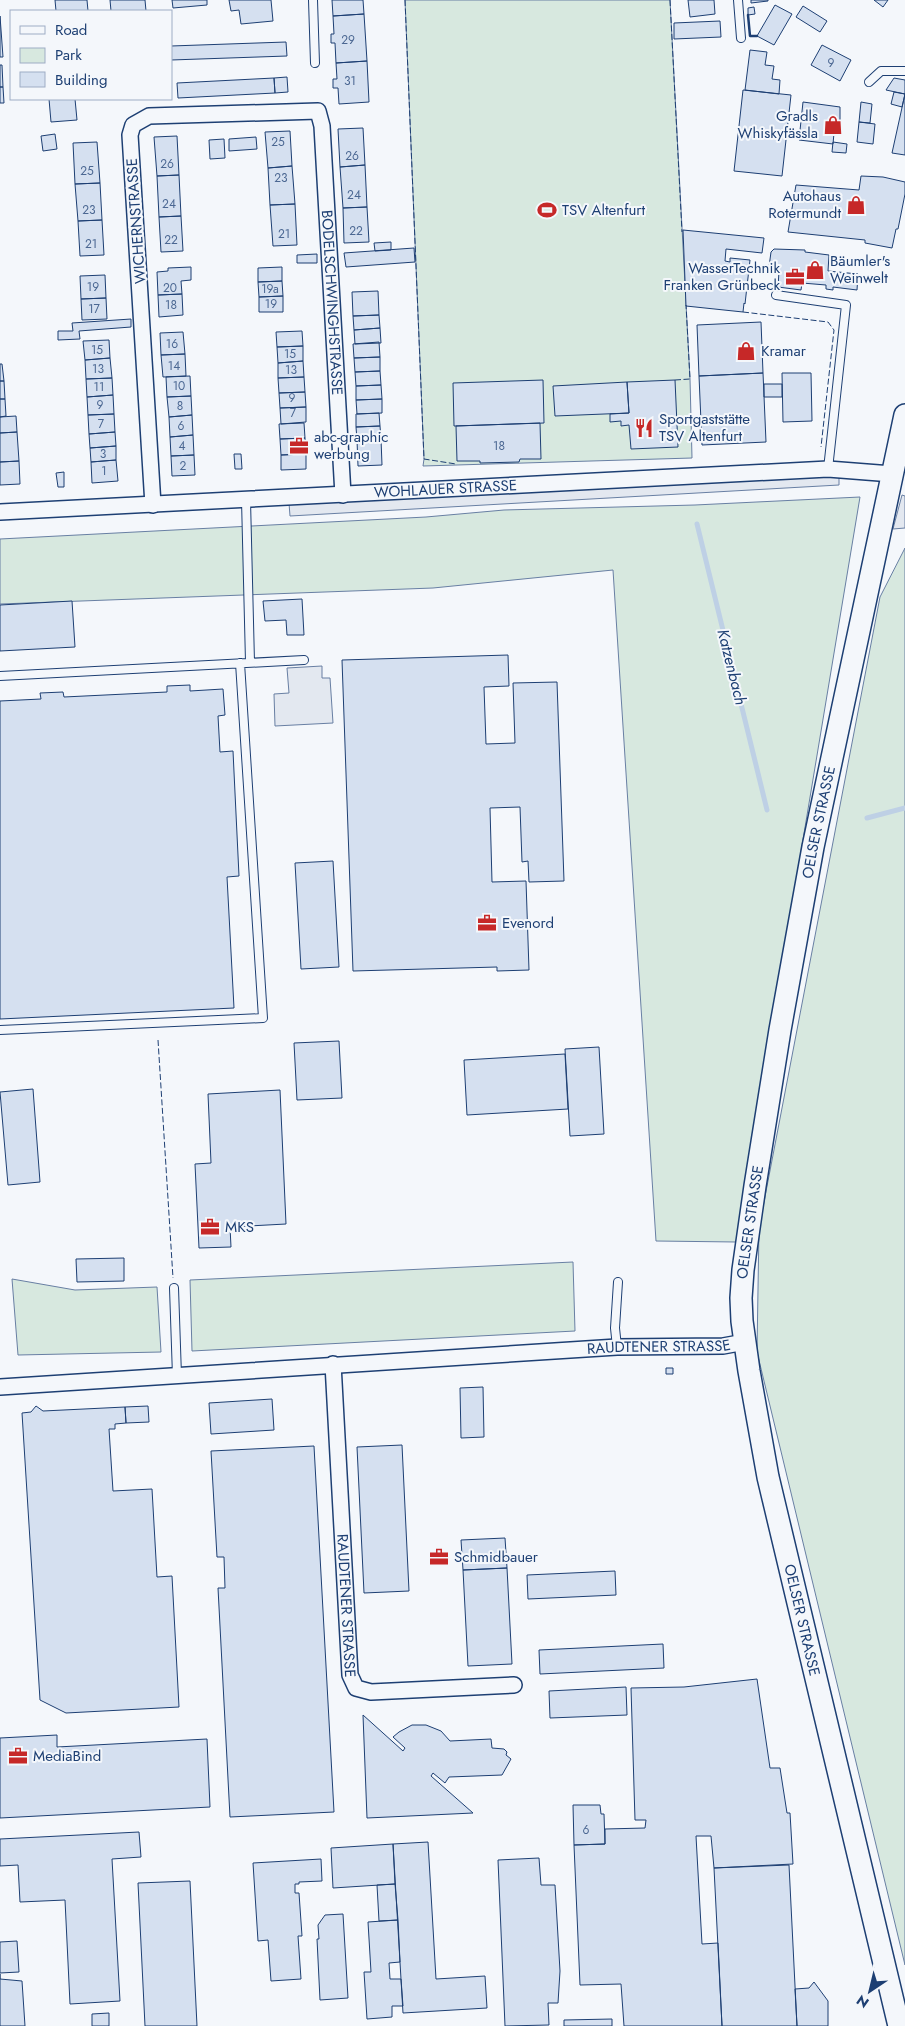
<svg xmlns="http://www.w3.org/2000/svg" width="905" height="2026" font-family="Jost,sans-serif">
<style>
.green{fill:#d7e8df;stroke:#687fa3}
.parking{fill:#e3e8f0;stroke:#687fa3}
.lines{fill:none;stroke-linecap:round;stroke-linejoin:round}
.stream{stroke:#bed0e5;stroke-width:5}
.building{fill:#d5e0f0;stroke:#1d3f73}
.lane-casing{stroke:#1d3f73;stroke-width:10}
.street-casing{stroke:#1d3f73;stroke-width:18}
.secondary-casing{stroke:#1d3f73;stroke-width:24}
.lane{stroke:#f4f7fb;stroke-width:8}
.street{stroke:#f4f7fb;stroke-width:15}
.secondary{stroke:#f4f7fb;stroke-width:21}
.fence{stroke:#1d3f73;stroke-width:1;stroke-dasharray:6 2.5;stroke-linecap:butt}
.wall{stroke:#1d3f73;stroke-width:2.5}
.labels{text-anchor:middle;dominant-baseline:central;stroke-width:4;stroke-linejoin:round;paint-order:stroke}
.number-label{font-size:12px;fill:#4b6792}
.poi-label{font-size:15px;fill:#1d3f73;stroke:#f4f7fb;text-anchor:start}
.street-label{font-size:15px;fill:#1d3f73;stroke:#f4f7fb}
.water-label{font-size:16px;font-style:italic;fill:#1d3f73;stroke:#f4f7fb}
</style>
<rect width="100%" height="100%" fill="#f4f7fb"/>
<!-- green -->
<path class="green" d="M405,0h265l20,379 2,79 -269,8 1,-7z
M860,497l-124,745 -80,-1 -43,-671 -180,18 -433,16v-65l426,-22 78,-7 191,-5z
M905,548v1417l-148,-613 2,-124 121,-631z
M573,1262l2,69 -383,20 -2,-71z
M12,1279l63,11 82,-3 4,65 -143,3z"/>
<!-- parking -->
<path class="parking" d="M839,472v13l-549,31 -1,-13z
M902,495l3,1v32l-12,1z
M322,666v12h8l3,45 -58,3 -1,-32 15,-1 -2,-25z"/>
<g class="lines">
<!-- stream -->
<path class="stream" d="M697,524l70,286
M867,818l38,-10"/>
</g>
<!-- building -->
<path class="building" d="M55,0h32l1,11h-32z
M110,0h35l1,11h-35z
M172,0h35v5l-34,3z
M229,0h42l2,21 -32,3 -2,-14 -8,1z
M332,0h31l1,14 -31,2z
M688,0h26l1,14 -25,3z
M751,0h17v1l-17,2z
M874,0h14l-5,7z
M775,5l17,9 -18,31 -17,-9z
M803,6l24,15 -7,11 -24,-15z
M754,7l1,7 -7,1v-7z
M364,14l3,47 -31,2 -1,-20h-4v-9h3l-1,-18z
M0,16l3,41h-3z
M720,21l1,16 -47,2v-16z
M286,42l1,14 -116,4v-14z
M822,45l29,15 -11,21 -29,-16z
M750,50l17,2 -2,13 9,1 -2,13 8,1 -1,14 -34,-4z
M367,61l2,41 -30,2 -1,-16h-5v-9h4l-1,-16z
M0,65h2l1,22h-3z
M287,77l1,15 -13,1 -1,-15z
M274,78l1,15 -97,5 -1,-15z
M894,78l11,2v14l-19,-4z
M0,87h3l1,16h-4z
M743,90l48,5 -9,81 -48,-5z
M894,92l11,2 -3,13 -11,-3z
M905,94v61l-13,-2z
M49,99h26l2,21 -26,2z
M803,102l37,5v27l-6,-1 -1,11 -34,-4z
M861,102l11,2 -2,19 -11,-1z
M859,122l16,2 -2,20 -16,-2z
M363,128l2,37 -25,2 -2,-38z
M290,131l2,35 -24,2 -3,-36z
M55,134l2,15 -14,2 -2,-15z
M177,136l2,39 -22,1 -3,-39z
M256,137l1,12 -28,2v-12z
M224,139l1,19 -15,1 -1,-19z
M97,142l3,41 -25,1 -2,-41z
M833,142l14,2 -1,9 -14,-1z
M365,165l2,42 -24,1 -3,-41z
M292,166l3,38 -25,1 -2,-37z
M179,175l2,41 -22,1 -2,-41z
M861,176l22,1 22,5v12l-7,35h-2l-4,19 -27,-5v-3l-77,-8 8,-47 63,5z
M100,183l2,37 -24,1 -3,-37z
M295,204l2,41 -24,1 -3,-41z
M367,207l2,35 -25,1 -1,-35z
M181,216l2,35 -22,1 -2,-35z
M102,220l2,35 -24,1 -2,-35z
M683,230l81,8 -2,15 -36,-4 -1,12 5,1v-4l20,2 -5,44 -1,-1 -1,9 -57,-6z
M391,242v8l-16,1 -1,-8z
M414,248l1,14 -69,5 -2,-14z
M774,249l31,1v2l24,3 -1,16 30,3 -1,16 -24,-3v3l-7,-1v-4l-24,-2 -1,7 -23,-3 1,-16 -7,-1 -3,-3 2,-15z
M317,254v9h-20v-8z
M191,267v13l-10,1 1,13 -24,1 -1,-23 11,-1v-3z
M282,267v14l-24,1v-14z
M105,275l1,23 -25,1 -1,-23z
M282,281l1,15 -24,1 -1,-15z
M378,291l1,24 -26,1 -1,-24z
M182,294l1,21 -24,2 -1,-22z
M283,296v16h-24v-15z
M106,298l1,21 -25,1 -1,-21z
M379,315l1,13 -26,2 -1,-14z
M131,319v8l-52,4 1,8 -22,1v-9h15l-1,-8z
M761,322l2,51 -64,3 -2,-51z
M380,328l1,15 -26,1 -1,-14z
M302,331l1,15 -26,1 -1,-15z
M183,332l2,22 -24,1 -1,-22z
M109,340l1,18 -25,2 -2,-19z
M379,342l1,15 -26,1 -1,-14z
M303,346v15l-25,2 -1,-16z
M185,354l1,22 -23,1 -2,-22z
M380,357v14l-25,1 -1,-14z
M110,358l2,20 -26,1 -1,-19z
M303,361l1,16 -26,1v-15z
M0,364h2l2,17h-4z
M380,371l1,14 -25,1 -1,-14z
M763,373l3,69 -64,3 -3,-69z
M782,373h29l1,48 -29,1z
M190,376l1,20 -24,1 -1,-20z
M304,377l1,15 -26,1 -1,-15z
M112,378l1,17 -26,2 -1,-18z
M543,380l1,43 -90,3 -1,-43z
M675,380l3,67 -47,2 -2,-24 -8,1v-5l-11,1v-8l19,-1 -2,-31z
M0,381h4l1,18h-5z
M627,382l2,31 -74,3 -2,-30z
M764,384h18v13h-18z
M381,385l1,14 -26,1v-14z
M305,392l1,15 -26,1 -1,-15z
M113,395l1,19 -26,1 -1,-18z
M191,396l1,19 -23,2 -2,-20z
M0,399h5l1,17 -6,1z
M382,399v14l-25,1 -1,-14z
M306,407v15l-25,2 -1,-16z
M379,413l1,13 -24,1v-13z
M114,414l1,18 -26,2 -1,-19z
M192,415l1,20 -23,2 -1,-20z
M16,416l1,16 -17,1v-16z
M304,423l1,15 -25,1 -1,-15z
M540,423l1,36h-21l-1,3 -39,1v-2h-23l-1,-35z
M380,426l1,13 -24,1 -1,-13z
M17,432l2,29 -19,1v-29z
M115,432l1,14 -26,2 -1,-14z
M193,435l1,20 -23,1 -1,-19z
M305,438l1,16 -25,1 -1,-16z
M381,439l1,26 -24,1 -1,-26z
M116,446v14l-25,2 -1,-14z
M234,454h7l1,15h-7z
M306,454v15l-25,1v-15z
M194,455l1,20 -23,1 -1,-20z
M116,460l2,21 -26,2 -1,-21z
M19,461l1,23 -20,1v-23z
M64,472v15h-6l-2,-14z
M302,599l2,36h-17l-1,-15 -21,1 -2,-20z
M72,601l3,46 -75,4v-46z
M508,655l1,31 -25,1 2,57 29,-1 -2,-60 44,-1 7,199 -35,1 -1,-21 -6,1 -2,-55 -30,1 2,74 34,-1 3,89 -32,1v-4l-144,4 -11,-311z
M190,685v6l33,-2 2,26 -7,1 2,36 13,-1 6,125 -12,1 7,131 -234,11v-318l41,-2 -1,-6 23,-1 1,5 103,-5v-6z
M333,861l6,106 -38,2 -6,-106z
M339,1041l3,57 -45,2 -3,-57z
M599,1047l5,87 -34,2 -5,-87z
M565,1054l3,55 -101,6 -3,-55z
M33,1089l7,93 -32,3 -8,-93z
M280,1090l6,134 -56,3 1,20 -32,1 -4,-84 16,-1 -3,-69z
M124,1258v23l-47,1 -1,-23z
M666,1368h7v6h-7z
M483,1387l1,50 -23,1 -1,-50z
M272,1399l2,31 -63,4 -2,-31z
M36,1406l7,5 82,-4 1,16 -11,1v5h-6l4,62 39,-2 5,88 15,-1 7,131 -113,6 -26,-13 -18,-287 9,-1z
M148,1406l1,16 -23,1 -1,-16z
M402,1445l7,146 -45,2 -7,-146z
M314,1446l20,366 -104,5 -12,-229h7l-1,-31h-7l-6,-106z
M505,1538l2,30 -44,2 -2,-30z
M507,1568l5,96 -44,2 -5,-96z
M615,1571l1,24 -88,4 -1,-24z
M663,1644l1,24 -124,6 -1,-24z
M757,1679l13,89h10l7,45h3l3,51 -79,4 -3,-32h-15l6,108 16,-1 4,83h-98l-3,-42 -41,1 -6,-140 31,-1v-15l40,-1 1,-8h-11l-4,-132 53,-1z
M626,1687l1,28 -77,3 -1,-27z
M363,1715l40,36 2,-3 -12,-11 6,-5 13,-7h14l15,6 9,10 41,-2 1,9 12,1 3,3 -1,3 5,4 -9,16 -53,2 -4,6 -12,-10 -2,3 42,37 -106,5z
M57,1735v12l150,-8 3,68 -210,11v-80z
M573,1805h27l1,9h3l1,30 -31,1z
M139,1832l2,25 -29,2 8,142 -50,3 -5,-104 -45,2 -2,-37 -18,1v-27z
M428,1842l8,137 49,-3 2,32 -84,5 -10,-169z
M393,1844l2,40 -62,4 -2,-40z
M539,1858l2,27h14l5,86 -2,32h-10l1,22 -44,1 -7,-166z
M321,1859l1,22 -23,1v2h-4v9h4l3,43h-4l3,43 -30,2 -3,-41 -10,1 -5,-78z
M789,1865l8,161h-75l-8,-158z
M190,1881l7,145h-52l-7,-143z
M395,1884l3,36 -19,1 -2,-36z
M343,1914l5,84 -28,2 -3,-61h2l-1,-14 7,-10z
M398,1920l2,42 -11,1 1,16h11l2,27h-11v11l-25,2 -3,-47h7l-3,-50z
M17,1941l2,31 -19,1v-31z
M0,1974v5l22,2 3,45h-25z
M814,1982l14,19v25h-31l-2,-37 14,-1z
M109,2013v13h-17v-12z
M612,2019v7h-48v-6z"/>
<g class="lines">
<!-- lane casing -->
<g class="lane-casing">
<path id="lane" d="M313,0l2,63
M738,0l3,38
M869,82l12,-11h24
M776,295l70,10 -18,164
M246,500l4,162
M0,676l304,-16
M0,1030l263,-12 -23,-355
M174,1288l3,88
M617,1347l-2,-19 3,-46"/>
</g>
<!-- street casing -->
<g class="street-casing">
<g id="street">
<path id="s1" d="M153,505l-23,-370 3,-10 16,-9 169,-5 4,15 21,369"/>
<path id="s2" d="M0,512l828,-43 64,5"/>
<path id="s3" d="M333,1364l17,311 6,13 15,4 143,-7"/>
<path id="s4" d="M0,1387l617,-40 106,-1 22,-4"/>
</g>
</g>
<!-- secondary casing -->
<g class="secondary-casing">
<g id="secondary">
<path id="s5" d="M899,2026l-131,-549 -19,-106 -7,-50 -1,-23 2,-28 12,-84 25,-156 33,-183 92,-432"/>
</g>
</g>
<!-- lane -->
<use href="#lane" class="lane"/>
<!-- street -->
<use href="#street" class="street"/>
<!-- secondary -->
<use href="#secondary" class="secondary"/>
<!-- fence -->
<path class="fence" d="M405,0l19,459 32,5
M670,0l12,232
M743,312l85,10 6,8 -13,117
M675,380l15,-1 -4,-74
M158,1040l15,238"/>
<!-- wall -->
<path class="wall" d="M748,15l2,21h7"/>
</g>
<!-- icons -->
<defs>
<g id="shop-bare" transform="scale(1.5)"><path d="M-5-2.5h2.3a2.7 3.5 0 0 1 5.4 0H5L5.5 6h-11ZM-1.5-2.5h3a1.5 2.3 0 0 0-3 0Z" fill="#c62828" stroke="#f4f7fb" stroke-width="2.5" paint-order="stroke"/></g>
<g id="stadium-bare" transform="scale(1.5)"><path d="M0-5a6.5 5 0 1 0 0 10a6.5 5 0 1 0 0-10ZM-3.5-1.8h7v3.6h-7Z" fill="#c62828" stroke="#f4f7fb" stroke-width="2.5" paint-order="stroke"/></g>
<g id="office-bare" transform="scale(1.5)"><path d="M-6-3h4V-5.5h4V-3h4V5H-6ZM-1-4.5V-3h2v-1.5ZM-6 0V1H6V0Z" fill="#c62828" stroke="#f4f7fb" stroke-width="2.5" paint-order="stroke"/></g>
<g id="restaurant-bare" transform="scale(1.5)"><path d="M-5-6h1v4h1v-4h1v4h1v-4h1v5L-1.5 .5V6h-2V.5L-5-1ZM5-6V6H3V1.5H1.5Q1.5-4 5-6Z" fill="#c62828" stroke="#f4f7fb" stroke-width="2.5" paint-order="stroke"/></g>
</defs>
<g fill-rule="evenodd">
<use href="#shop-bare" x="833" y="125"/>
<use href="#shop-bare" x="856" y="205"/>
<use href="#stadium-bare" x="547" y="210"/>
<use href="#shop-bare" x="815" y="270"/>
<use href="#office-bare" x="795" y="277"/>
<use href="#shop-bare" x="746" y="351"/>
<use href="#restaurant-bare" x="644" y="428"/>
<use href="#office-bare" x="299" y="446"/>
<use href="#office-bare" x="487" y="923"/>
<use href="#office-bare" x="210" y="1227"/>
<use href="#office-bare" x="439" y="1557"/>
<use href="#office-bare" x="18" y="1756"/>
</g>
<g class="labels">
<!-- number labels -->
<g class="number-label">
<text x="348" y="40">29</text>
<text x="831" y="63">9</text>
<text x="350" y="81">31</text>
<text x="278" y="142">25</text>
<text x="352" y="156">26</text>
<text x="167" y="164">26</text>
<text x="87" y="171">25</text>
<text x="281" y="178">23</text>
<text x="354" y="195">24</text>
<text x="169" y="204">24</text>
<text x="89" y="210">23</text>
<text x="356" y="231">22</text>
<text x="284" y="234">21</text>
<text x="171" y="240">22</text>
<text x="91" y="244">21</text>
<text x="93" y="287">19</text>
<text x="170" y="288">20</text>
<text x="270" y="289">19a</text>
<text x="271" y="304">19</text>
<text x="171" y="305">18</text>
<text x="94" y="309">17</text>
<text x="172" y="344">16</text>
<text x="97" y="350">15</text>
<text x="290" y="354">15</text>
<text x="174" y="366">14</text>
<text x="98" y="369">13</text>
<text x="291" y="370">13</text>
<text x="179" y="386">10</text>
<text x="99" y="387">11</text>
<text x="292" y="398">9</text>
<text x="100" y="405">9</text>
<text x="180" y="406">8</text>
<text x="293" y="413">7</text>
<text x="101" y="424">7</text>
<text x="181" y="426">6</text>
<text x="182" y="446">4</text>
<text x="499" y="446">18</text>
<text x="103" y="454">3</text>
<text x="183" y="466">2</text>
<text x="104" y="471">1</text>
<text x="586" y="1830">6</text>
</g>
<!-- poi labels -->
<g class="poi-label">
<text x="818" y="116" text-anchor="end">Gradls<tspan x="818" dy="17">Whiskyfässla</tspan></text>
<text x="841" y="196" text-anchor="end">Autohaus<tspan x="841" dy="17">Rotermundt</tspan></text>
<text x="562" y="210">TSV Altenfurt</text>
<text x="830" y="261">Bäumler's<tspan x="830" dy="17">Weinwelt</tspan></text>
<text x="780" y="268" text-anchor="end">WasserTechnik<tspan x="780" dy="17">Franken Grünbeck</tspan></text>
<text x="761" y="351">Kramar</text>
<text x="659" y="419">Sportgaststätte<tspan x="659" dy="17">TSV Altenfurt</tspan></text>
<text x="314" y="437">abc-graphic<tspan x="314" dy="17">werbung</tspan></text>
<text x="502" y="923">Evenord</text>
<text x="225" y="1227">MKS</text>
<text x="454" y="1557">Schmidbauer</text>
<text x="33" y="1756">MediaBind</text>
</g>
<!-- street labels -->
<g class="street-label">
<text transform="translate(136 221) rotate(-94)">WICHERNSTRASSE</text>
<text stroke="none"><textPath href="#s1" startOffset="761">BODELSCHWINGHSTRASSE</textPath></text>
<text stroke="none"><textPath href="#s2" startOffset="446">WOHLAUER STRASSE</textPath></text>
<text stroke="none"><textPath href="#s5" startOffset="1228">OELSER STRASSE</textPath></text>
<text stroke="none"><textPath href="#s5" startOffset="822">OELSER STRASSE</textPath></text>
<text stroke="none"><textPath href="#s4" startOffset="660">RAUDTENER STRASSE</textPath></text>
<text stroke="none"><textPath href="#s3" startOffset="242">RAUDTENER STRASSE</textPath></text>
<text transform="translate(802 1620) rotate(77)">OELSER STRASSE</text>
</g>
<!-- water labels -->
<g class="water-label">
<text transform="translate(732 667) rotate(76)">Katzenbach</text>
</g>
</g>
<!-- legend -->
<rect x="10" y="10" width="162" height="90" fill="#f4f7fb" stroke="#9eadc5"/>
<rect x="20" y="26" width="25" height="8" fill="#f4f7fb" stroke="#9eadc5"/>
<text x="55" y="35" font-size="15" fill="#1d3f73">Road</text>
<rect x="20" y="48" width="25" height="15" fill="#d7e8df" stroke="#9eadc5"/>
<text x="55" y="60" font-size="15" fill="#1d3f73">Park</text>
<rect x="20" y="72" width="25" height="15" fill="#d5e0f0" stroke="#9eadc5"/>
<text x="55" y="85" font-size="15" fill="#1d3f73">Building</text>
<!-- north arrow -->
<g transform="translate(870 1991) rotate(215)" stroke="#f4f7fb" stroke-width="4" paint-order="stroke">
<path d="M0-4L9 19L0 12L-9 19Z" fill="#1d3f73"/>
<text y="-8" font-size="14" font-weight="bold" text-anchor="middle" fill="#1d3f73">N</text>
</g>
</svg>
